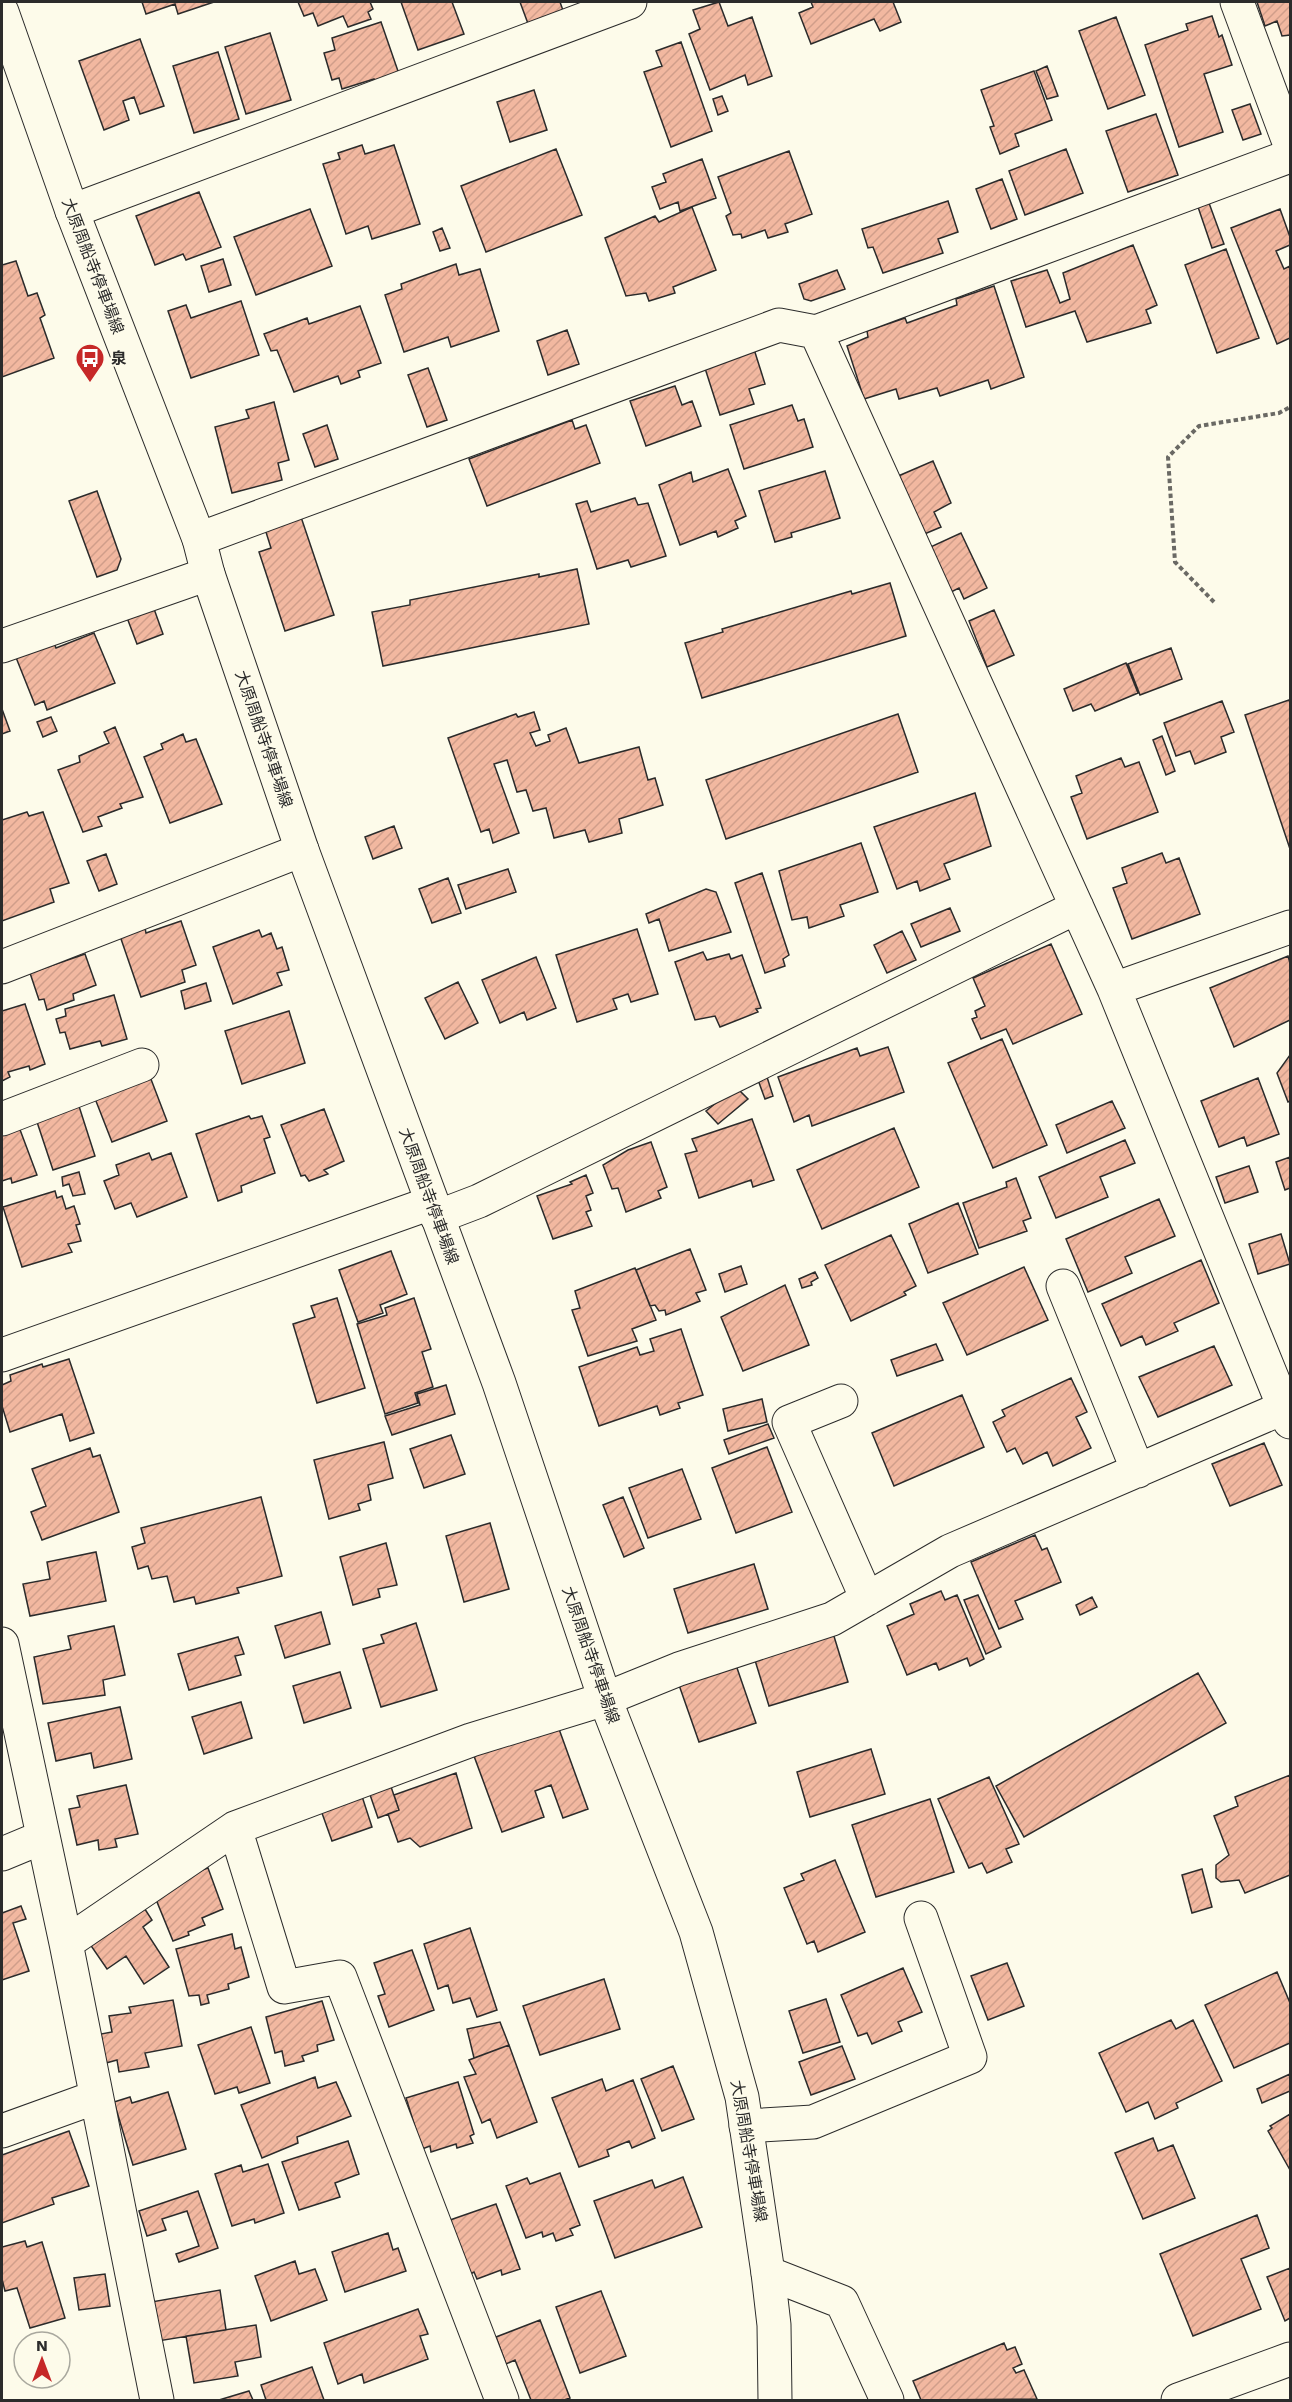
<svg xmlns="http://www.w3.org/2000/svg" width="1292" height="2402" font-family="'Work Sans','Noto Sans JP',sans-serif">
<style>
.building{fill:url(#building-hatch);stroke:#2b2b2b;stroke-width:1.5}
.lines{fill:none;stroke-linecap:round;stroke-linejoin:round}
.minor-casing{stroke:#2b2b2b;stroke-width:35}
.secondary-casing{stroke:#2b2b2b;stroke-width:35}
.path{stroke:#6a6964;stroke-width:4;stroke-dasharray:4.5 3;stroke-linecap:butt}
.minor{stroke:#fdfbea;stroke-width:33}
.secondary{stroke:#fdfbea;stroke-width:33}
.labels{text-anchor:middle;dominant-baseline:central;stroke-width:4.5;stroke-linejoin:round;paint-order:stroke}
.street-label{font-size:16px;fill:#2b2b2b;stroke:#fdfbea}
.poi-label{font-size:16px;font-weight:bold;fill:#2b2b2b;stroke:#fdfbea;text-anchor:start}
</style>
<defs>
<pattern id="building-hatch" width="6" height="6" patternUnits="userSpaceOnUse" patternTransform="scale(1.5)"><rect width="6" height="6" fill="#f2b8a0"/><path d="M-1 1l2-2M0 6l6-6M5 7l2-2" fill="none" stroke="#d09e8a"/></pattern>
</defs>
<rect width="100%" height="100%" fill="#fdfbea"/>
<!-- building -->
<path class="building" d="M142,2h72l-36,12 -3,-10 -29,10z
M298,2h72l3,7 -5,3 3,7 -23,8 -5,-11 -25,10 -5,-13 -9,3z
M401,2h51l12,32 -46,16z
M520,2h40l5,14 -35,13z
M719,2l9,24 24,-9 20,59 -24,9 -3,-10 -35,15 -21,-56 11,-5 -7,-19z
M811,2h82l8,20 -21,9 -6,-12 -63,25 -12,-31 14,-6z
M1257,2h33v33l-8,1 -5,-15 -12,5z
M1212,16l7,21 3,-2 10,30 -28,9 19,58 -44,15 -34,-102 43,-15 -2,-6z
M1116,17l29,78 -37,14 -29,-78z
M381,22l18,52 -24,9 -1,-4 -32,10 -3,-11 -7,2 -8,-27 11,-3 -3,-12z
M270,33l21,67 -45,14 -21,-67z
M140,39l24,67 -24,8 -6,-17 -11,4 6,19 -25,10 -25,-69z
M681,42l31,89 -41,16 -27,-75 18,-6 -6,-15z
M218,52l21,67 -45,14 -21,-67z
M1047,66l11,30 -11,3 -11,-28z
M1034,71l18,49 -37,14 4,12 -19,8 -10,-27 4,-1 -13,-36z
M534,90l13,40 -37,12 -13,-40z
M722,96l6,15 -10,4 -5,-16z
M1250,104l11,30 -18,6 -11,-30z
M1156,114l22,61 -50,17 -22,-61z
M362,145l3,9 29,-9 26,79 -48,15 -4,-13 -22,8 -23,-70 17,-5 -2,-6z
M556,149l26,66 -96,37 -25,-66z
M1066,149l17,44 -58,22 -16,-44z
M789,151l23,63 -27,10 3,8 -20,6 -3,-8 -23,8 -1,-4 -8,1 -7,-19 5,-3 -13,-36z
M702,159l14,39 -36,13 -2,-9 -18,7 -8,-22 14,-5 -3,-8z
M1002,179l15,40 -26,10 -15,-40z
M199,192l22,55 -35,13 -3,-6 -28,11 -19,-49z
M948,201l10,31 -20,7 5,14 -60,20 -10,-26 -5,1 -6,-19z
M1209,203l15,41 -12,4 -14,-41z
M692,207l24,63 -43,17 2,6 -26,8 -3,-8 -20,3 -21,-58 50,-22 4,6z
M310,209l22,57 -76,29 -22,-58z
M1280,209l10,28v8l-14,6 8,18 6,-3v72l-13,6 -46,-116z
M442,228l8,20 -10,3 -7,-19z
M1133,245l24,60 -11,5 5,13 -64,19 -12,-31 -49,16 -15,-46 36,-11 13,33 10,-4 -7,-26z
M1226,249l33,89 -42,15 -32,-88z
M223,259l8,26 -22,7 -8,-26z
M16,261l12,35 9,-3 8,22 -5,3 14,40 -52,19v-112z
M456,264l3,11 21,-6 19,62 -48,16 -3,-10 -44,15 -19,-57 17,-6 -1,-5z
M837,270l8,19 -34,12 -7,-2 -5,-15z
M994,286l30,91 -33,12 -3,-9 -48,16 -3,-8 -38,11 -3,-10 -32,10 -17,-53 21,-9 -1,-6 38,-13 2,5 50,-18 -1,-6z
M241,301l18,54 -68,23 -23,-67 18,-6 5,13z
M360,306l21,57 -23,8 2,6 -19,7 -3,-8 -44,16 -17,-42 -6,1 -7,-17 43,-16 2,6z
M567,330l12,34 -31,11 -11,-34z
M753,346l12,38 -16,5 5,15 -34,11 -17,-53z
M428,368l19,52 -20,7 -19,-52z
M675,386l7,19 10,-4 9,25 -55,20 -16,-45z
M274,402l15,58 -11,3 4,17 -50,13 -17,-66 34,-9 -3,-8z
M792,405l6,16 6,-2 9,28 -69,22 -14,-44z
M572,420l3,9 11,-4 14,38 -113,43 -18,-47z
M327,425l11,34 -23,8 -12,-33z
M933,461l18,42 -17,9 7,15 -19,8 -26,-58z
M728,469l18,47 -11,5 3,7 -20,9 -2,-6 -36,14 -21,-60 32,-13 2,10z
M825,471l15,47 -49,15 1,4 -17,5 -16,-51z
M97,491l24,68 -4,11 -20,7 -28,-76z
M635,498l3,7 10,-2 18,53 -35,11 -3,-7 -31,9 -21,-65 11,-3 4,11z
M301,517l33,98 -49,16 -26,-79 12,-4 -6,-19z
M961,533l26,55 -23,11 -5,-11 -12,6 -21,-45z
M577,569l12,55 -206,42 -11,-54 38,-7v-5l129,-26v3z
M890,583l16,53 -204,62 -17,-55 38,-11 -1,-3 129,-38 1,3z
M153,606l10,28 -26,10 -11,-29z
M994,610l20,45 -27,12 -18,-46z
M94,633l21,50 -68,27 -3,-9 -9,4 -20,-50 38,-15 3,8z
M1171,648l11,31 -42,16 -12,-31z
M1126,663l12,30 -43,18 -4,-7 -18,7 -9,-22z
M1289,700l1,3v146l-45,-134z
M1222,701l12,31 -13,5 5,15 -31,12 -5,-13 -14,5 -12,-33z
M2,709l8,22 -8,3z
M534,712l6,18 -10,3 6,13 14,-5 -2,-6 18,-7 13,35 60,-16 9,33 7,-2 8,27 -44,14 3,14 -33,9 -4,-12 -31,8 -8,-30 -13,3 -7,-21 -9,2 -10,-32 -13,4 25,69 -26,10 -4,-14 -8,3 -33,-94 68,-24 2,3z
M898,714l20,58 -192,67 -20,-59z
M51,717l6,14 -14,6 -6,-15z
M115,727l28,70 -23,7 2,4 -24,9 4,9 -19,6 -25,-62 22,-8 -1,-6 30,-13 -5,-11z
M183,734l3,8 10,-3 26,65 -52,19 -26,-66 19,-8 -2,-5z
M1162,736l13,35 -9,4 -13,-35z
M1121,758l4,9 14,-5 19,50 -71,27 -16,-42 11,-4 -6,-17z
M975,793l16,53 -47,18 6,15 -30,12 -3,-10 -20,8 -23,-62z
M27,812l2,4 14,-4 26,71 -19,6 4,13 -52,19v-101z
M394,826l8,22 -29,11 -8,-22z
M861,843l17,49 -38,13 4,11 -35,12 -2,-11 -15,3 -13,-49z
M1162,853l4,10 13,-5 21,56 -68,25 -19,-51 14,-5 -5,-15z
M106,854l11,30 -18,7 -12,-30z
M508,869l8,23 -50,17 -8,-24z
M762,873l27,82 -6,4 2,7 -20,7 -30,-90z
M448,878l13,35 -29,10 -13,-34z
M706,889l10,3 15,40 -62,19 -10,-32 -10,4 -3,-9z
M950,908l10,23 -39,16 -10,-23z
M181,921l15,44 -14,5 3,12 -44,15 -21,-61 25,-8 1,5z
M637,929l21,65 -27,8 -3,-8 -15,5 4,10 -40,13 -21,-67z
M259,930l3,7 9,-4 6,16 5,-2 7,23 -12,3 5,12 -49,19 -20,-57z
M902,931l14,29 -29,13 -13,-28z
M1051,944l31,70 -69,30 -7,-15 -25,10 -9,-20 5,-2 -2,-6 10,-5 -12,-28z
M703,952l4,8 22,-6 2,5 11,-4 19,53 -5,1 2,3 -38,15 -5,-11 -20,4 -20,-58z
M85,954l11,31 -23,9 1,6 -27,10 -3,-11 -5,1 -9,-27z
M1288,956l2,7v57l-56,27 -24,-59z
M536,957l20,51 -29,12 -3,-8 -24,11 -18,-43z
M458,982l20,41 -33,16 -20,-41z
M206,983l5,18 -26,8 -4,-18z
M114,995l13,44 -25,7 -2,-5 -30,8 -5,-17 -5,1 -4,-14 10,-3 -1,-7z
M25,1004l20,60 -15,6 -1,-4 -21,6 2,5 -8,4v-70z
M289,1011l16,52 -63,21 -17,-53z
M1002,1039l45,106 -54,23 -45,-105z
M888,1047l16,45 -92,34 -3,-11 -15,7 -16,-45 79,-29 3,8z
M1290,1055v46l-2,1 -11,-29z
M149,1074l18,47 -55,21 -18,-46z
M767,1077l6,19 -8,3 -7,-19z
M1258,1078l21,56 -32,12 -3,-9 -25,10 -18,-46z
M736,1087l12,12 -30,25 -12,-13z
M77,1100l18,56 -42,14 -19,-57z
M1112,1101l13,27 -58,25 -11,-28z
M324,1109l20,52 -20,9 4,4 -19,7 -4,-6 -4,1 -20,-51z
M249,1116l2,3 11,-3 8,21 -6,2 11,34 -34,13 1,6 -24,9 -22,-67z
M16,1119l21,56 -25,8 -1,-5 -9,3v-56z
M752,1119l22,61 -21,7 -2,-7 -52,18 -14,-44 12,-3 -5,-12z
M894,1128l25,59 -97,42 -25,-59z
M1125,1140l10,23 -35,14 8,20 -52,21 -17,-41z
M651,1142l16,45 -9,4 3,7 -35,14 -8,-24 -6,1 -9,-24 25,-15z
M149,1153l3,7 19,-7 16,44 -50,20 -6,-14 -16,6 -11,-28 15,-6 -3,-10z
M1290,1157v31l-5,2 -9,-28z
M1249,1166l9,26 -33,11 -9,-26z
M79,1172l6,22 -12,2 -4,-12 -6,2 -1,-9z
M586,1175l7,18 -7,3 5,14 -5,2 6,14 -39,13 -16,-43 35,-12 -2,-2z
M1016,1178l15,40 -8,3 4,10 -48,17 -16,-45 44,-16 -1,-5z
M55,1191l2,7 5,-2 4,13 8,-3 6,18 -4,1 5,16 -13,3 4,8 -50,15 -19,-60z
M1159,1199l16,37 -50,21 7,16 -44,19 -22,-53z
M958,1203l20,51 -50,19 -19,-49z
M1281,1234l9,30 -32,10 -9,-30z
M891,1235l25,51 -12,6 2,3 -55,26 -26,-56z
M690,1249l16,41 -10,3 4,8 -34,14 -1,-5 -6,1 -4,-6 -5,1 -14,-36z
M391,1251l16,43 -27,11 3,8 -25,9 -19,-52z
M1201,1260l18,43 -45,20 4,8 -32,14 -4,-9 -21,10 -19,-42z
M741,1266l6,18 -22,8 -6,-18z
M1024,1267l24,53 -81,35 -24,-52z
M635,1268l21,52 -24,9 5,12 -49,15 -16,-46 8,-2 -5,-17z
M815,1272l3,6 -7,4 1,3 -10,3 -3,-9z
M785,1285l24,60 -66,26 -22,-54z
M337,1298l28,90 -48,15 -24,-79 22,-7 -4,-11z
M414,1298l17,51 -9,3 11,35 -18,6 3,10 -33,11 -28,-90 30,-9 -2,-7z
M681,1329l22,66 -25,8 2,5 -20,7 -3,-9 -58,20 -20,-59 58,-20 3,8 14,-4 -4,-12z
M936,1344l7,16 -46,16 -6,-16z
M1214,1346l18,39 -74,32 -19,-40z
M69,1359l25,74 -24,8 -8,-27 -52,18 -8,-26v-21l9,-4 -1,-6 32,-11 1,3z
M1071,1378l16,34 -11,5 15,31 -38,18 -6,-14 -24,12 -8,-16 -8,4 -14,-30 12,-6 -3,-6z
M446,1385l9,29 -63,21 -7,-19 35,-11 -3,-11z
M962,1395l22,52 -90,39 -22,-53z
M762,1399l5,23 -39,9 -5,-22z
M768,1424l6,14 -45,16 -5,-14z
M451,1435l14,39 -41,14 -14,-39z
M384,1442l9,36 -25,7 3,15 -13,4 2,6 -31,9 -15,-59z
M1264,1443l18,42 -52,21 -18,-42z
M767,1447l25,65 -56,21 -24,-65z
M90,1448l3,9 7,-2 19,57 -77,28 -11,-28 15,-6 -14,-37z
M682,1469l19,50 -53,19 -19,-50z
M261,1497l21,79 -45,12 2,5 -43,11 -2,-7 -20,5 -7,-26 -15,3 -4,-13 -10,3 -6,-22 13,-4 -4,-15z
M623,1497l21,51 -20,9 -21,-52z
M490,1523l19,66 -45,13 -18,-66z
M1035,1535l7,15 5,-2 14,34 -46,19 8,18 -24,10 -28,-67z
M386,1543l11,42 -19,4 2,8 -27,8 -13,-48z
M96,1552l10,49 -76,15 -7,-32 27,-5 -3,-17z
M754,1564l14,45 -80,24 -14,-44z
M941,1591l4,9 12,-5 27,64 -14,7 -3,-8 -28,12 -3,-7 -29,12 -20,-49 27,-12 -4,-10z
M978,1595l23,52 -15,7 -22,-54z
M1092,1597l5,10 -17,8 -4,-10z
M321,1612l9,32 -45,14 -10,-32z
M416,1623l21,67 -56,17 -18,-58 21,-6 -3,-8z
M114,1626l11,49 -22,5 2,15 -62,9 -9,-47 37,-8 -3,-13z
M833,1633l15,49 -79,24 -15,-49z
M238,1637l6,17 -9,2 6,19 -52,15 -11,-36z
M736,1665l20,58 -57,19 -20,-57z
M340,1672l11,36 -47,15 -11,-37z
M1198,1673l28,50 -202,114 -28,-51z
M241,1702l11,36 -48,16 -12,-37z
M120,1707l12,52 -38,9 -3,-15 -35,8 -8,-38z
M559,1729l29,80 -25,9 -12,-33 -16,6 9,26 -42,15 -28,-76 50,-25 3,9z
M871,1749l14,45 -75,23 -13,-45z
M456,1773l16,55 -52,19 -10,-9 -12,4 -10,-28 11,-4 -5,-15z
M1290,1775v100l-45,18 -6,-13 -18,2 -5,-4v-13l13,-10 -15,-39 24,-10 -3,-9z
M989,1777l30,67 -13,5 6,13 -25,11 -5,-10 -13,5 -31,-69z
M388,1778l11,32 -21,8 -11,-32z
M126,1785l12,49 -23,5 2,8 -18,3 -1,-10 -21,5 -8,-36 11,-2 -3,-11z
M359,1787l13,40 -40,14 -14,-39z
M930,1799l24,73 -78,25 -24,-72z
M835,1860l30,72 -47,20 -4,-11 -7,3 -23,-56 20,-8 -3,-6z
M208,1868l15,41 -21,9 3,7 -17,7 1,3 -16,6 -18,-44 11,-15z
M1202,1869l10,38 -20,6 -10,-38z
M139,1900l13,20 -9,7 26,40 -25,17 -18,-28 -19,13 -22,-32z
M21,1906l5,13 -13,4 16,48 -27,9v-67z
M470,1928l27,82 -20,7 -7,-19 -17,5 -5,-18 -10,4 -14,-45z
M232,1934l3,15 6,-2 8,30 -21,7 1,5 -22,6 2,8 -8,2 -2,-10 -10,1 -13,-47z
M412,1950l22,60 -45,17 -11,-31 7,-2 -11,-31z
M1007,1963l17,43 -36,14 -17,-44z
M903,1968l19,44 -24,10 4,9 -30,13 -5,-11 -9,3 -17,-41z
M1277,1972l13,31v40l-56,25 -29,-63z
M604,1979l16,50 -80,26 -17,-49z
M826,1999l14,43 -37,11 -14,-42z
M173,2000l9,46 -37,7 4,14 -30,5 -2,-12 -11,3 -5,-29 11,-2 -3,-16 22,-3 -2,-6z
M322,2001l12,39 -17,5 1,6 -16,5 2,5 -19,5 -3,-15 -7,2 -9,-36z
M1171,2020l5,9 17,-9 29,61 -46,22 2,5 -23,11 -7,-17 -22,10 -27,-59z
M500,2022l9,23 -35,13 -7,-29z
M251,2027l19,56 -31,10 -2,-6 -22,7 -17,-49z
M509,2045l28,77 -40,16 -7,-19 -8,4 -18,-46 12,-3 -7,-14z
M842,2046l13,33 -44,16 -12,-33z
M673,2066l21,53 -32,12 -21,-52z
M1290,2074v17l-28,12 -5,-14z
M315,2077l3,11 18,-6 15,34 -54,21 1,6 -36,15 -21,-53z
M602,2079l4,12 27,-11 22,58 -23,10 -3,-7 -22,9 2,6 -30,11 -27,-69z
M458,2082l16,52 -4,2 3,7 -16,5 -1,-4 -25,8 -1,-6 -8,3 -16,-51z
M168,2092l18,57 -53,16 -19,-63 16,-5 2,6z
M1290,2114v56l-22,-39 4,-3 -2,-2z
M69,2131l20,55 -37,12 2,6 -52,19v-68z
M1153,2138l5,13 15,-6 22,53 -52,21 -28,-66z
M348,2141l11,33 -24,9 5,14 -41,13 -17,-48z
M268,2164l16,49 -29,10 -1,-4 -22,7 -17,-52 26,-9 2,7z
M560,2173l20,52 -10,4 3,6 -17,6 -3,-8 -10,4 -1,-5 -16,6 -20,-52 21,-8 3,6z
M683,2177l19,50 -87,31 -21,-57 58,-21 3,8z
M198,2191l20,57 -39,14 -3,-8 23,-8 -12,-35 -25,8 4,11 -19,6 -8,-25z
M496,2204l24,65 -18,6 -1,-5 -24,9 -3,-7 -7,4 -17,-56z
M1257,2215l12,33 -28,11 20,50 -68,27 -33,-82z
M388,2233l5,17 5,-2 8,23 -61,21 -13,-40z
M25,2241l2,6 15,-5 23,76 -35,10 -13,-40 -12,3 -3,-12v-32z
M295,2261l4,13 16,-5 12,31 -56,21 -16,-45z
M1290,2268v50l-5,3 -18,-44z
M105,2274l5,32 -31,4 -5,-32z
M220,2290l6,40 -68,11 -7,-39z
M601,2291l25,65 -46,17 -24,-66z
M418,2309l10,25 -8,2 8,23 -64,24 -2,-9 -24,10 -14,-41z
M540,2320l30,78 -6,2h-33l-16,-40 -9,4 -10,-27z
M256,2325l5,32 -26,5 3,14 -44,7 -8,-47z
M1004,2343l3,7 8,-3 7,17 -9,4 3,5 8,-3 13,29 -116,1 -8,-19z
M312,2367l12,33h-58l-5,-15z
M249,2391l4,9h-34z"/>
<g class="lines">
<!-- minor casing -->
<g class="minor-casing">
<path id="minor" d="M1237,2l53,143
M72,211l558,-209
M816,332l298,657 176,433
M199,539l580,-214 37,7 474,-176
M2,646l206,-72
M2,967l300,-117
M1114,989l176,-62
M2,1119l140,-54
M437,1217l42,-16 598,-294
M1063,1286l75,185
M2,1355l429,-152
M841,1401l-52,21 78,177
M2,1644l64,299 91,457
M235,1828l49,159 56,-10 162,423
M2,1854l41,-17
M66,1943l169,-115 236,-88 134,-41 74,-30 153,-50 118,-68 335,-144
M746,2126l67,-4 157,-65 -49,-139
M2,2131l94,-34
M768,2273l74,29 45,98
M1178,2400l112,-41"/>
</g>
<!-- secondary casing -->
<g class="secondary-casing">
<path id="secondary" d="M2,12l70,199 127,328 9,35 94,276 197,533 106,316 91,233 46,165 26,176 6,52 1,75"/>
</g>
<!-- path -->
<path class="path" d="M1214,602l-39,-40 -7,-105 31,-31 80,-13 11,-6"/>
<!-- minor -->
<use href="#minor" class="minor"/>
<!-- secondary -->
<use href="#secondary" class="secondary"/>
</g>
<!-- icons -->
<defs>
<g id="bus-pin" transform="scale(1.5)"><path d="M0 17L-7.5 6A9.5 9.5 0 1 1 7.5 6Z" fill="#c62828" stroke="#fdfbea"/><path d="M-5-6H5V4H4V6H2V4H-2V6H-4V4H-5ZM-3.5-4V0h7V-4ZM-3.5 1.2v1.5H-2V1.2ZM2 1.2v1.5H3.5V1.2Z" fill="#fff"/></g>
</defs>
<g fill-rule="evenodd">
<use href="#bus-pin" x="90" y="358"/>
</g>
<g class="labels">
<!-- street labels -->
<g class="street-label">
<text transform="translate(93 266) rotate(69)">大原周船寺停車場線</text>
<text transform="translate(264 739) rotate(71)">大原周船寺停車場線</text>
<text transform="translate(429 1196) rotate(70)">大原周船寺停車場線</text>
<text transform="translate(591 1655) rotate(71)">大原周船寺停車場線</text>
<text transform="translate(749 2151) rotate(80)">大原周船寺停車場線</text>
</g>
<!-- poi labels -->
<g class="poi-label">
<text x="111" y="358">泉</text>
</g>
</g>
<!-- border -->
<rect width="1292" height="2402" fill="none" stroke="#2b2b2b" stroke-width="6"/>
<!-- north arrow -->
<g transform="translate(42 2360)"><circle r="28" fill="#fdfbea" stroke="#a9a89e" stroke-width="1.5"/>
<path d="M0-4.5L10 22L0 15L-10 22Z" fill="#c62828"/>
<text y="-9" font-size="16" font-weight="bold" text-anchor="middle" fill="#2b2b2b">N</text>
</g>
</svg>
